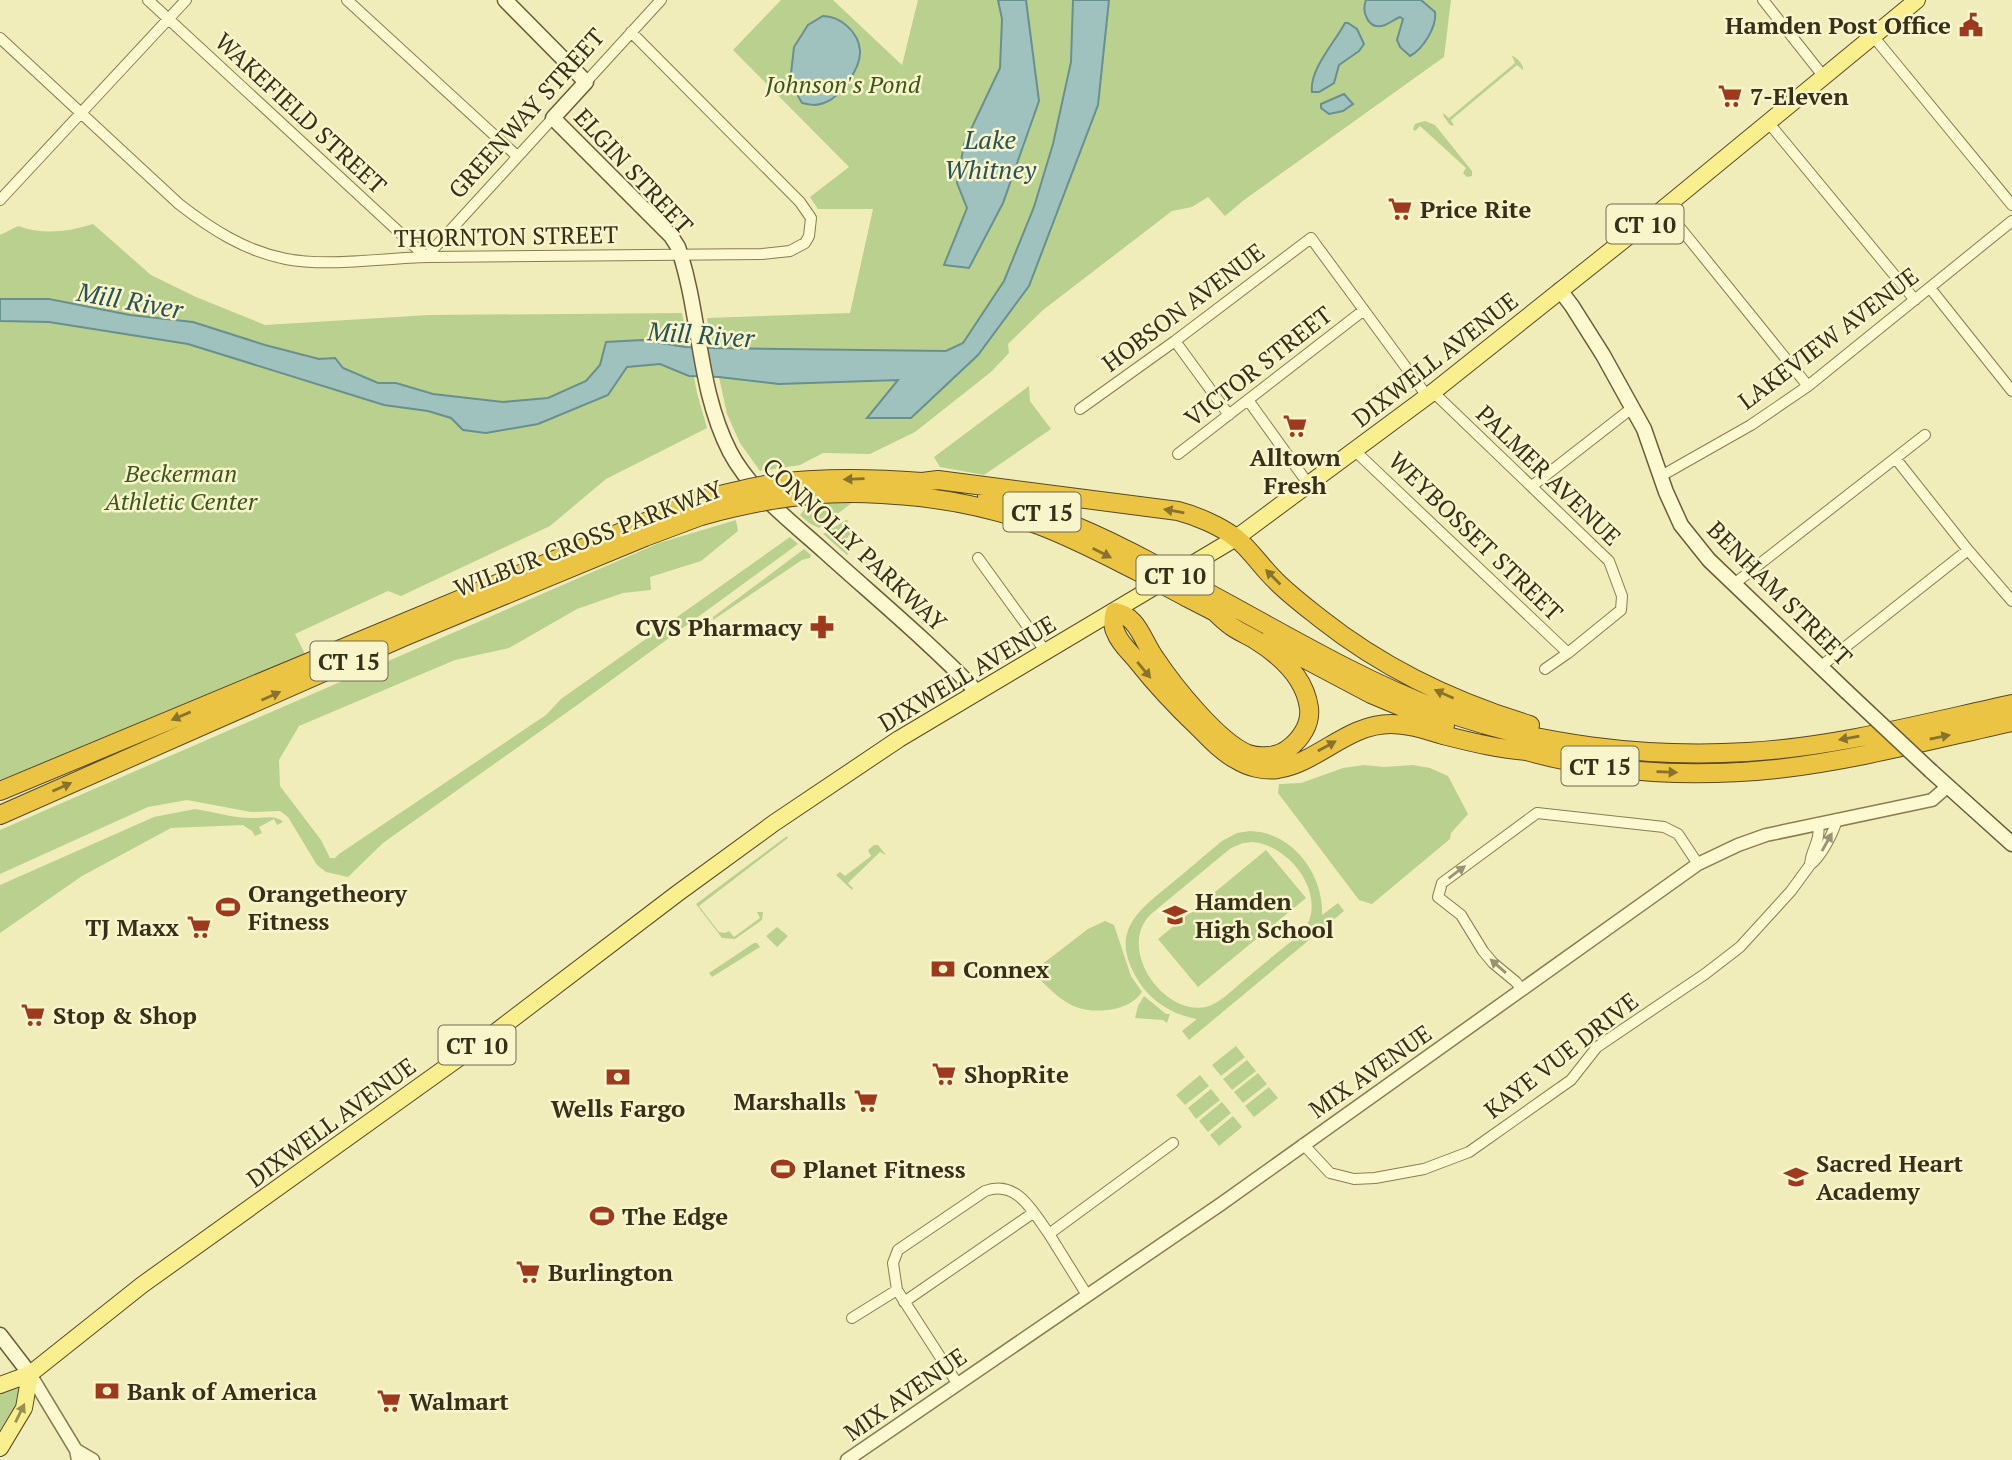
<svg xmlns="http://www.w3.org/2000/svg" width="2012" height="1460" font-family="'PT Serif',serif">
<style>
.green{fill:#bad08e;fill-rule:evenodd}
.water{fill:#a0c2bf;stroke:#67908e;stroke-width:2}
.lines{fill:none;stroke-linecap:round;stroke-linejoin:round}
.minor-casing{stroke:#8a7c53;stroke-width:12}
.tertiary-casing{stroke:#8a7c53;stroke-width:15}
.secondary-casing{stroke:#6b5c37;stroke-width:17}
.primary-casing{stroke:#574829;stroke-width:18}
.motorway-casing{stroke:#574829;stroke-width:20}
.minor{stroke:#fcf8cf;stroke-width:10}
.tertiary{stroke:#fcf8cf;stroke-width:12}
.secondary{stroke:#fcf8cf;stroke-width:14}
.primary{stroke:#faef8e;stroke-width:16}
.motorway{stroke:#eac442;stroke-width:18}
.secondary-bridge-casing{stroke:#6b5c37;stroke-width:17;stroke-linecap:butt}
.motorway-bridge-casing{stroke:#574829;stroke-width:20;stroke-linecap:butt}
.secondary-bridge{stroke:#fcf8cf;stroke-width:14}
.motorway-bridge{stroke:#eac442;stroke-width:18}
.oneway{fill:#88722c}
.oneway2{fill:#9a9474}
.oneway3{fill:#998f54}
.labels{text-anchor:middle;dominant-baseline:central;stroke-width:5;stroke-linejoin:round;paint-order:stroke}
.shield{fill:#f8f5cb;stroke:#726a4f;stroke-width:2}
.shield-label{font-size:23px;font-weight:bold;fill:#382f1a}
.poi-label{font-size:24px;font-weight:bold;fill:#382f1a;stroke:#f8f5cb;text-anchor:start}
.park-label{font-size:24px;font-style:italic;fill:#3c561f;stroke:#f8f5cb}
.street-label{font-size:24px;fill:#382f1a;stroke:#f8f5cb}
.water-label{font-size:26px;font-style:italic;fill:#285259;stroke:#f8f5cb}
</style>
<rect width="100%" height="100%" fill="#f1edbb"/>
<!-- green -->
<path class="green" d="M781,0h52l69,65 16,-65h80l4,19 -2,49 -36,76 -7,39 10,24 -23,58 24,3 71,-167 -13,-101h47l-2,62 -18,82 -19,63 -30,74 -41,62 -17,8 -235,-3 -4,-30 143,-5 23,-104h-55l-8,-12 39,-30 -116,-117z
M1109,0h342l-7,57 -200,143 -19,16 -17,-19 -16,10 -20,4 -129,99 -35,34 1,9 -18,19 -76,60 -45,22 -47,-1 -23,12 -40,6 -20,-28 -13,-29 -8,-37 60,7 120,-4 11,38 68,-63 87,-163 33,-87z
M1512,56c5,1 12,9 11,14l-6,-5 -66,55 3,6 -4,-1 -6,-8 -1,-4 6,5 66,-55z
M1425,121l10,4 37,46v5l-5,1 -4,-4 3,-5 -46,-42 -5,5 -2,-2 2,-5z
M93,224l58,51 45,22 69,28 164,-10 253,-2 15,80 10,35 -101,51 -56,47 -149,70 -13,-5 -93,43 10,20 -305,130v-549l18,-9c25,9 50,6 75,-2z
M1029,386l1,15 21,28 -67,46 -44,-8 -6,-10z
M853,502l-34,26 -10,-5 -9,-8c11,-16 36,-13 53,-13z
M736,520l2,11 -37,30 -51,16 1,13 -28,3 -46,16 -68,39 -54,12 -156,66 -20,34 1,26 41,54 9,18h5l4,-4 207,-139 15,-16 229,-162 8,7 -218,159 -197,140 -35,34 -22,-5 -9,-7 -29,-48 -8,-6 -29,1 -64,-12 -39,7 -148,67v-44l659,-287z
M846,520h2l-2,7 5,6 -4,5 2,15 -2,2 -24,-21z
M804,549l7,6 -1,3 -8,2 -89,60v-3z
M1364,765l20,2 29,-2 17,3 18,8 20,38 -17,19 -1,6 -78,65 -13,-4 -81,-107 1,-9 22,-1 42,-15z
M195,809c20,3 40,10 61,9 11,0 19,-3 27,4l-6,3 -3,-6 -15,8 3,6 -7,3 -3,-5 -9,-6 -72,3 -89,48 -82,57v-48l154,-68z
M1250,831c43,1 74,44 72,84l16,-12 6,8 -155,129 -7,-9 15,-12c-24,-4 -45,-17 -58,-37 -31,-49 -3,-70 33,-99 17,-14 33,-28 50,-42l15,-8zM1253,842c39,4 78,57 48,92 -20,15 -40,32 -59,48 -11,9 -22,21 -36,25 -43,9 -90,-59 -55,-93l80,-66 12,-5z
M787,836l1,2 -89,68 20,26 6,1 4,-2 5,6 26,-19 -3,-6h6l-1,8 -27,19 -13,-1 -26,-34z
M874,845h4l8,10 -6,-3 -32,31 5,5 -1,2 -16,-15 4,-3 5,4 26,-20 -3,-6z
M1266,850l40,48 -108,89 -40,-48z
M1105,921l9,4 17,51 11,16c-6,9 -17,15 -28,17 -41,7 -54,-10 -82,-37l56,-43z
M777,927l11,9 -11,11 -11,-11z
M754,943h3l3,4 -48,30 -3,-4z
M1144,996l22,18h4l-3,9 -4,-3 -28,-2 3,-12z
M1236,1046l9,11 -24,19 -9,-11z
M1247,1060l9,11 -24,19 -9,-11z
M1258,1073l9,11 -24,19 -9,-11z
M1200,1075l9,11 -24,19 -9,-10z
M1269,1087l9,11 -24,19 -9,-11z
M1211,1089l9,11 -24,19 -8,-11z
M1222,1102l9,11 -23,19 -9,-11z
M1233,1116l9,11 -23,19 -9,-11z
M12,1386l7,2 -2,14 -17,28v-36z"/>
<!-- water -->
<path class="water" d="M998,0h28l13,101 -36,102 -34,65 -25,-3 23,-57 -10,-25 7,-39 36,-76 2,-49z
M1073,0h36l-11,105 -69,181 -51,69 -67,63h-44l31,-38 -119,4 -60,-7 -30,-1 -29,-12 -33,3 -19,28 -70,29 -52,9 -23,-3 -12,-12 -23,-7 -44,-6 -196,-61 -139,-22 -49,-1v-22h49l81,16 63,7 72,23 54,14 16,-1 8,10 35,15h18l37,11 70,8 45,-4 38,-17 14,-16 6,-23 36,-2 43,7 26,1 235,3 17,-8 41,-62 30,-74 19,-63 18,-82z
M1366,0h55l14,12c2,15 -12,37 -25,44l-10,-9 -3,-7 6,-21 -3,-2c-5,2 -10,6 -15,8 -16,6 -24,-12 -19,-25z
M823,16c17,0 36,16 37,35 1,17 -20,47 -36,52 -8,3 -14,2 -22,0l-12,-21 4,-35 14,-22z
M1345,23h3l9,6 7,15 -5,7 -20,14 -5,18 -15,9h-7c-3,-22 23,-50 33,-69z
M1344,94l9,10 -10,7 -14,3 -8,-6v-4z"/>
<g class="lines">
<!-- minor casing -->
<g class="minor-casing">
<path id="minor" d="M148,0l278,257 127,-139
M347,0l170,156
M1763,0l61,77
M1873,36l139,169
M0,38l179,166c32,25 66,47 107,55 42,8 98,-1 142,-2 112,-2 223,-3 334,-3l28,-3 15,-8 4,-7 2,-18 -11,-16 -169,-170
M586,82l75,-82
M1768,122l147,178
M0,200l186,-200
M1664,208l144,178
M1930,288l82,103
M1175,341l54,74
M1433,392l176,169 13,35 -1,14 -53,43 -23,16
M1248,400l61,85
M1080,409l95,-68 136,-103 116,158
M1354,450l214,203
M1178,454l186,-144
M1896,459l72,91 44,51
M1661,476l90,-51 57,-39 204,-165
M1532,486l100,-78
M978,558l68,94
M1734,584l191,-149
M1820,667l148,-117
M1818,823c3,20 -7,25 -8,42 11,-8 24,-33 27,-46
M1522,990l-6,-8 -23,-19 -10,-12 -22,-36 -23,-18 4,-14 95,-70 127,14 14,7 20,30
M1303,1144l27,29 24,6 21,-1 49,-9 45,-17 102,-72 26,-33 108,-73 35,-27 51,-56 19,-26
M897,1290l-4,-27 5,-13 87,-59c32,-12 48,21 64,43
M1087,1295l-38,-61 124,-91
M904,1302l129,-89
M852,1318l45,-28 60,93"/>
</g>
<!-- tertiary casing -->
<g class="tertiary-casing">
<path id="tertiary" d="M30,1374l46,76 2,10
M76,1450l17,10
M847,1460l374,-256 477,-340 40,-19 28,-10 166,-35 16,-14"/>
</g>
<!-- secondary casing -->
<g class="secondary-casing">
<path id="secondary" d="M505,0l81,82 -33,36 118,118 7,11c23,67 19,141 52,205 21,40 62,70 95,100 51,46 104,90 152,140
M1560,290l12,16 31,49 41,74 22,63 15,33 28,35 138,132
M1931,771l81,73
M0,1335l30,39"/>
</g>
<!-- primary casing -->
<g class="primary-casing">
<path id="primary" d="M0,1385l30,-11 112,-89 356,-255 180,-137 96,-70 125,-84 337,-201 197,-146 231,-184 253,-208
M0,1448l24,-40 6,-34"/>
</g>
<!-- motorway casing -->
<g class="motorway-casing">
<path id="motorway" d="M922,482l16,-2 240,31c19,5 42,15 58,27 15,12 26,30 40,43 14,14 30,26 45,38 62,49 133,83 209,106
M987,496c61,16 111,38 167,68
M920,497c41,5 83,14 121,29 34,13 66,30 98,46
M1199,588c79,42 157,90 241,122 95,35 206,48 307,42 89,-5 178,-29 265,-48
M1186,597l39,20
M1215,612c5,5 10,10 16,14 7,5 16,9 23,13 26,16 51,38 55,69 2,16 -8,31 -21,41 -10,8 -28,9 -40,5 -30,-12 -75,-69 -93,-96 -8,-11 -13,-26 -22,-36 -5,-6 -11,-8 -18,-10 -2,7 -3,14 1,21 4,11 15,20 22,29 19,24 40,46 62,67 11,11 23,24 37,31 11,7 27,11 41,9 41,-7 69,-45 113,-45 18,0 35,6 52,11 28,7 55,14 84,16
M1269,640l102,54 74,31
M1519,749c82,24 172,29 258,20 79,-9 157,-30 235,-47
M0,791l696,-290
M0,815l401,-177 244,-101 56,-21"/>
</g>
<!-- minor -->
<use href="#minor" class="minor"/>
<!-- tertiary -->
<use href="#tertiary" class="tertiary"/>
<!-- secondary -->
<use href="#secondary" class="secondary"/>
<!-- primary -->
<use href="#primary" class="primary"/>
<!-- motorway -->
<use href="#motorway" class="motorway"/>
<!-- secondary-bridge casing -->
<g class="secondary-bridge-casing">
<path id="secondary-bridge" d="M1847,692l84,79"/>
</g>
<!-- motorway-bridge casing -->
<g class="motorway-bridge-casing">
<path id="motorway-bridge" d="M696,501c25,-6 49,-13 74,-17 51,-7 101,-6 152,-2
M701,516c36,-10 73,-18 111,-21 36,-4 72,-1 108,2
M1154,564l45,24
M1139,572l47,25"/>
</g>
<!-- secondary-bridge -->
<use href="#secondary-bridge" class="secondary-bridge"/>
<!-- motorway-bridge -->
<use href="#motorway-bridge" class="motorway-bridge"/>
</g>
<!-- one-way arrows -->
<defs><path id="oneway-solid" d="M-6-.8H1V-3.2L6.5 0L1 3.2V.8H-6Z" transform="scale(1.75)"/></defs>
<g class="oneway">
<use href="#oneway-solid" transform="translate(854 479) rotate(178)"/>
<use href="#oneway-solid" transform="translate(1174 511) rotate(-170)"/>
<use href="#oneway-solid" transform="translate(1102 553) rotate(27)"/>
<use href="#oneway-solid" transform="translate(1273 577) rotate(-135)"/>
<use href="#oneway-solid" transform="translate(1144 670) rotate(50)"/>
<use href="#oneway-solid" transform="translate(1444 694) rotate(-156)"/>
<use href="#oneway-solid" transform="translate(271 696) rotate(-24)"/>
<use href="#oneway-solid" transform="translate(181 716) rotate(157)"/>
<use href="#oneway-solid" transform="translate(1940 737) rotate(-12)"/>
<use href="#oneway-solid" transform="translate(1849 738) rotate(170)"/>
<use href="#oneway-solid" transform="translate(1327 746) rotate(-29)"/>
<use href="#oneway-solid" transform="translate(1667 772) rotate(2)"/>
<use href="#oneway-solid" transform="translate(62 787) rotate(-24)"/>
</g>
<g class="oneway2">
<use href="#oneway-solid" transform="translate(1827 842) rotate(-61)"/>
<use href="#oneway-solid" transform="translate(1457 872) rotate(-37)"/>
<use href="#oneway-solid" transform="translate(1498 966) rotate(-139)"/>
</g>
<use class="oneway3" href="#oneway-solid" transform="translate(20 1413) rotate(-64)"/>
<!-- icons -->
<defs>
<g id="civic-bare" transform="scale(1.89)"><path d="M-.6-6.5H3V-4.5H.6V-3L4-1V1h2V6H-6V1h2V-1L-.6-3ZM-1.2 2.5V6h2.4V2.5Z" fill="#9e391e" stroke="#f8f5cb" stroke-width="2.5" paint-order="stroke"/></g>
<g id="supermarket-bare" transform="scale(1.89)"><path d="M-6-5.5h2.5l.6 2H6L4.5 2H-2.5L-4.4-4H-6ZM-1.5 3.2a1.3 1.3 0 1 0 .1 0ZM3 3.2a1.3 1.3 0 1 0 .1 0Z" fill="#9e391e" stroke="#f8f5cb" stroke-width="2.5" paint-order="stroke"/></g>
<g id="pharmacy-bare" transform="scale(1.89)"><path d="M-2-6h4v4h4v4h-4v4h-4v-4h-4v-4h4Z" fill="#9e391e" stroke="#f8f5cb" stroke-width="2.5" paint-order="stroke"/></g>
<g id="stadium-bare" transform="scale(1.89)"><path d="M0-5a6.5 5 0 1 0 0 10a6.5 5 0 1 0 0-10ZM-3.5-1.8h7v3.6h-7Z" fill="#9e391e" stroke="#f8f5cb" stroke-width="2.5" paint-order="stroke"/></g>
<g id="school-bare" transform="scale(1.89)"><path d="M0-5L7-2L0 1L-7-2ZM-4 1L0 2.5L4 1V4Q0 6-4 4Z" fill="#9e391e" stroke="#f8f5cb" stroke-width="2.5" paint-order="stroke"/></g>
<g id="bank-bare" transform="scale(1.89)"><path d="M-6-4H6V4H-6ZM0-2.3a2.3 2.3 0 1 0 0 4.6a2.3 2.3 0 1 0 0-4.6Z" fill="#9e391e" stroke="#f8f5cb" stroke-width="2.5" paint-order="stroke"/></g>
</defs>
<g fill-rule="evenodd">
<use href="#civic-bare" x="1971" y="25"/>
<use href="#supermarket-bare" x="1730" y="96"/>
<use href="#supermarket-bare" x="1400" y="209"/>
<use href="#supermarket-bare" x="1295" y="426"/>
<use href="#pharmacy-bare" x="822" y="627"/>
<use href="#stadium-bare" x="228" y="907"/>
<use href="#school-bare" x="1175" y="915"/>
<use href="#supermarket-bare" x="199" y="927"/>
<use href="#bank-bare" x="943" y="969"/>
<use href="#supermarket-bare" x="33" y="1015"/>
<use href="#supermarket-bare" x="944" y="1074"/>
<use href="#bank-bare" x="618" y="1077"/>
<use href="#supermarket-bare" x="866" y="1101"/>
<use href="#stadium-bare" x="783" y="1169"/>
<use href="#school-bare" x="1796" y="1177"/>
<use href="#stadium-bare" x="602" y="1216"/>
<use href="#supermarket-bare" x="528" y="1272"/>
<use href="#bank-bare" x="107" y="1391"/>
<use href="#supermarket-bare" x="389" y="1401"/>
</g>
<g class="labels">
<!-- shield labels -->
<g class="shield">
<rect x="1606.5" y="204.5" width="77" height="39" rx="5"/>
<rect x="1003.5" y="492.5" width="77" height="39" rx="5"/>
<rect x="1136.5" y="555.5" width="77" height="39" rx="5"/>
<rect x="310.5" y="641.5" width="77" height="39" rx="5"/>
<rect x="1561.5" y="746.5" width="77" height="39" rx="5"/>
<rect x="438.5" y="1025.5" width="77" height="39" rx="5"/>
</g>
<g class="shield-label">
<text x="1645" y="224">CT 10</text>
<text x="1042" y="512">CT 15</text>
<text x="1175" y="575">CT 10</text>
<text x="349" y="661">CT 15</text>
<text x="1600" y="766">CT 15</text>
<text x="477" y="1045">CT 10</text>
</g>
<!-- poi labels -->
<g class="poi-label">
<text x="1951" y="25" text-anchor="end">Hamden Post Office</text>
<text x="1750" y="96">7-Eleven</text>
<text x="1420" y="209">Price Rite</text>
<text x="1295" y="457" text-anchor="middle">Alltown<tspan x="1295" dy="28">Fresh</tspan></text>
<text x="802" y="627" text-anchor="end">CVS Pharmacy</text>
<text x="248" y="893">Orangetheory<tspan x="248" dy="28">Fitness</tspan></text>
<text x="1195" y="901">Hamden<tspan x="1195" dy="28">High School</tspan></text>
<text x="179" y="927" text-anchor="end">TJ Maxx</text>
<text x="963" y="969">Connex</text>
<text x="53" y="1015">Stop &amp; Shop</text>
<text x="964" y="1074">ShopRite</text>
<text x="846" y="1101" text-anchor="end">Marshalls</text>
<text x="618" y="1108" text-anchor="middle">Wells Fargo</text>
<text x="1816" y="1163">Sacred Heart<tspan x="1816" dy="28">Academy</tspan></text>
<text x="803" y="1169">Planet Fitness</text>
<text x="622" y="1216">The Edge</text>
<text x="548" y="1272">Burlington</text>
<text x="127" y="1391">Bank of America</text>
<text x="409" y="1401">Walmart</text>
</g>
<!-- park labels -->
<g class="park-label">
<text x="843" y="84">Johnson's Pond</text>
<text x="181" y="473">Beckerman<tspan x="181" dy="28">Athletic Center</tspan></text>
</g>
<!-- street labels -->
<g class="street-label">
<text transform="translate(301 113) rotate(43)">WAKEFIELD STREET</text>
<text transform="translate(526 113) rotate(-48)">GREENWAY STREET</text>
<text transform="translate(634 171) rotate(47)">ELGIN STREET</text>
<text transform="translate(506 236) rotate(-1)">THORNTON STREET</text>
<text transform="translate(1183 307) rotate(-37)">HOBSON AVENUE</text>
<text transform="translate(1828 338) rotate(-37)">LAKEVIEW AVENUE</text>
<text transform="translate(1435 359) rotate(-38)">DIXWELL AVENUE</text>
<text transform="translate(1258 366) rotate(-38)">VICTOR STREET</text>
<text transform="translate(1549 475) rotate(44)">PALMER AVENUE</text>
<text transform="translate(1476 536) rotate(44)">WEYBOSSET STREET</text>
<text transform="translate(588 538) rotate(-21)">WILBUR CROSS PARKWAY</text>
<text transform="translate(855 544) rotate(43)">CONNOLLY PARKWAY</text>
<text transform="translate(1780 593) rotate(45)">BENHAM STREET</text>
<text transform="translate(967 673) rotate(-31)">DIXWELL AVENUE</text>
<text transform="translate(1561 1055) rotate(-38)">KAYE VUE DRIVE</text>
<text transform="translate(1370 1071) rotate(-35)">MIX AVENUE</text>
<text transform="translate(331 1122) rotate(-36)">DIXWELL AVENUE</text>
<text transform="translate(905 1394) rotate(-35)">MIX AVENUE</text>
</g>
<!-- water labels -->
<g class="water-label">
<text x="990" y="139">Lake<tspan x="990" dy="30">Whitney</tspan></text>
<text transform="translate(130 300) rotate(10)">Mill River</text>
<text transform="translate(701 334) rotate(4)">Mill River</text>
</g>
</g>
</svg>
